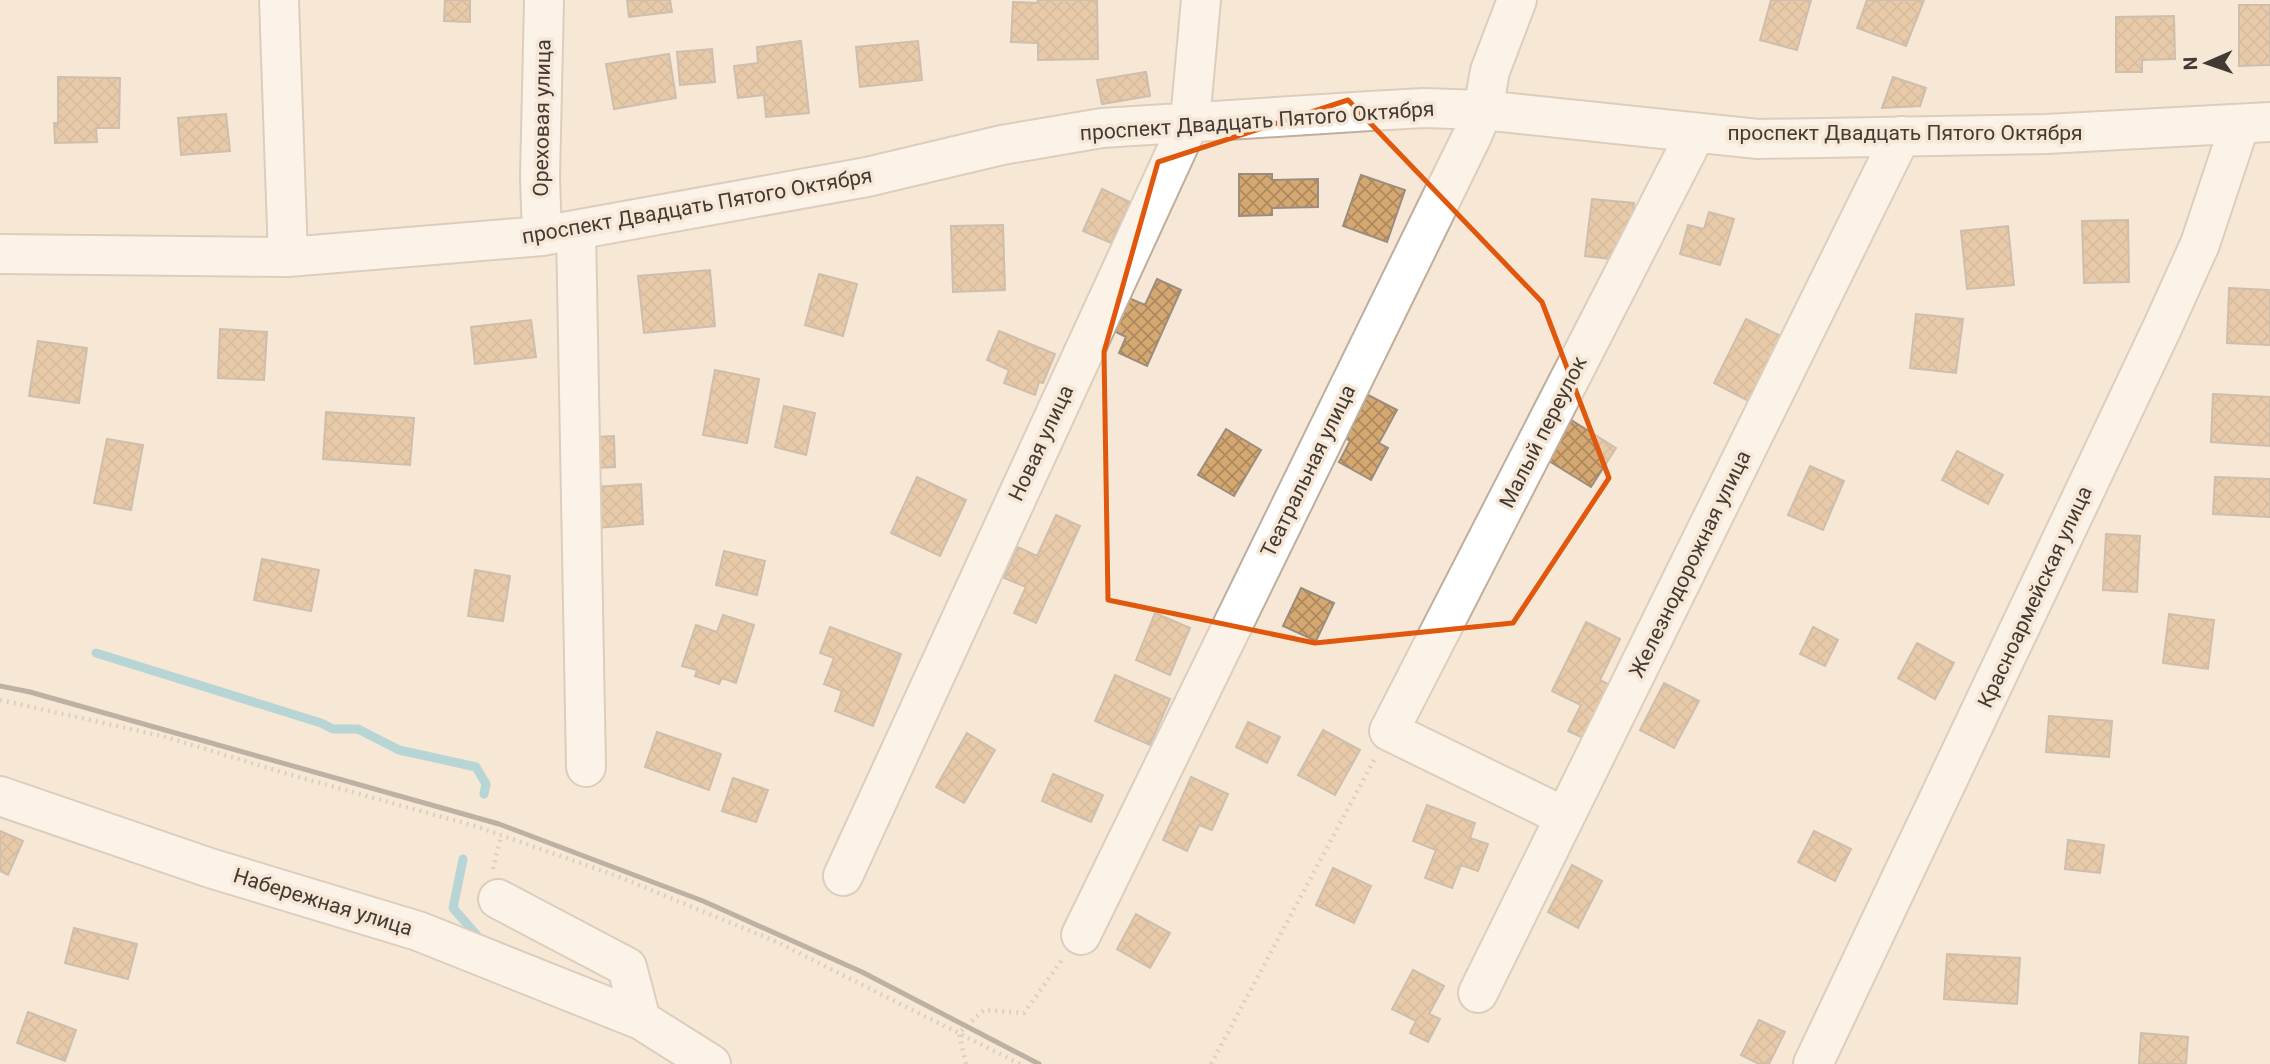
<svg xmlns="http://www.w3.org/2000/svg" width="2270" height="1064" font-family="Roboto,sans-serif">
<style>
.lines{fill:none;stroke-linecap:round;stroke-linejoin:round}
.stream{stroke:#6abed6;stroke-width:9}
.building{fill:url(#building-cross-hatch);stroke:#9b8d7d;stroke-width:2}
.minor-casing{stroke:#bdae9d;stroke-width:42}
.path{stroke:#beb2a4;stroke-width:4.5;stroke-dasharray:2 5;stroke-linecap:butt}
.minor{stroke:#fff;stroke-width:38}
.rail{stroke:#797066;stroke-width:5}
.marked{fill:none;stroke:#e0580e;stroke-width:5;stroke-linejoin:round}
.labels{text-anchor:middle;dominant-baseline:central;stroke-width:7;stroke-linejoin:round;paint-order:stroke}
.street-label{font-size:21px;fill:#413b34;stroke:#f7e7d6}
</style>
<defs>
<pattern id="building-cross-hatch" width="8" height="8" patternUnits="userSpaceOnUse" patternTransform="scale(1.75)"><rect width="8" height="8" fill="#d5a771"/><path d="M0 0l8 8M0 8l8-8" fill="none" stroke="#ae895e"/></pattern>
</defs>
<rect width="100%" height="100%" fill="#f7e7d6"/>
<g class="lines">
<!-- stream -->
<path class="stream" d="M96,653l225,70 12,6h25l41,21 77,17 10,17 -2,10
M463,859l-10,49 28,32"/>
</g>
<!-- building -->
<path class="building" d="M445,0h25v22l-26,-1z
M627,0h43l2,12 -43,5z
M1038,0h59l1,59 -60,1v-17l-27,-1 2,-40 24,1z
M1771,0h40l-14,50 -37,-10z
M1867,0h57l-18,46 -49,-18z
M2239,5h31v60l-31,1z
M2174,16l1,43 -33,1v12h-26v-55z
M801,41l8,72 -43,4 -2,-22 -26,3 -4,-32 24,-3 -1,-16z
M918,41l4,39 -62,7 -4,-40z
M712,49l3,33 -35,3 -3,-33z
M669,54l7,44 -62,11 -8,-45z
M1146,72l4,24 -48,8 -5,-24z
M58,77l62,1 -1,50h-23l1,14 -42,1 -1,-20h4z
M1893,77l33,11 -6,18 -38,2z
M226,114l4,37 -49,4 -3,-37z
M1239,174h33v6l46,-1v28l-46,1v7l-33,1z
M1361,175l44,15 -18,52 -44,-16z
M1102,189l28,13 -19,41 -28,-12z
M1592,199l42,4 -6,58 -43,-5z
M1709,212l25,7 -14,46 -40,-11 8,-29 16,4z
M2128,220l1,62 -45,1 -2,-62z
M1003,225l2,65 -52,2 -2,-66z
M2008,226l6,59 -47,4 -6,-58z
M710,270l5,56 -71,7 -6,-57z
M819,274l38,10 -14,52 -38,-11z
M1157,279l24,11 -34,76 -28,-13 7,-16 -12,-6 15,-33 16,7z
M2229,288l41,2v55l-43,-2z
M1916,314l47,5 -7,54 -46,-5z
M1746,319l43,21 -33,65 -42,-22z
M531,320l5,37 -61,7 -4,-37z
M220,329l47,3 -3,48 -46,-2z
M999,331l56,23 -12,29 -4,-1 -4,13 -31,-12 5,-13 -22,-10z
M38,341l49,7 -8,55 -50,-7z
M715,370l44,9 -12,64 -44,-8z
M2213,394l57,3v49l-59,-4z
M1368,395l29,15 -18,33 9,5 -17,32 -32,-18 11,-21 -5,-3z
M784,406l31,7 -9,42 -31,-8z
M326,412l88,6 -4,47 -87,-6z
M1568,418l48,30 -25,39 -47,-29z
M1226,429l35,21 -27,46 -36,-21z
M614,436l1,31 -19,1 -1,-31z
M107,439l36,6 -12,65 -37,-7z
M1957,451l46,24 -15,29 -46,-24z
M1810,466l34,15 -21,49 -35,-15z
M917,477l49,23 -26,56 -49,-23z
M2215,477l55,2v38l-57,-3z
M641,484l2,40 -46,4 -3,-41z
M1056,515l24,11 -44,97 -22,-10 12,-26 -22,-9 14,-31 19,9z
M2106,534l34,2 -3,56 -34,-2z
M724,551l41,10 -8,34 -41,-10z
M262,559l57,11 -8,41 -57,-11z
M475,570l35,6 -7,45 -35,-5z
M1301,588l33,15 -18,38 -33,-15z
M1155,613l35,15 -20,47 -34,-15z
M2169,614l45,6 -6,49 -45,-6z
M723,615l31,10 -18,58 -14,-5 -3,6 -24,-8 2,-6 -15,-4 14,-41 21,7z
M1586,622l34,17 -20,41 16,8 -26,53 -22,-10 13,-26 -29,-14z
M830,627l71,27 -28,72 -38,-15 7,-20 -18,-7 10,-26 -14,-5z
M1813,627l25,13 -13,26 -25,-12z
M1917,643l37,20 -19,36 -37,-21z
M1115,675l55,24 -20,46 -55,-24z
M1664,683l35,18 -25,47 -34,-18z
M2049,716l63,5 -3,36 -63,-5z
M1248,722l32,15 -13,26 -31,-16z
M1323,730l37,20 -25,45 -37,-20z
M657,732l64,22 -12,36 -64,-23z
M967,733l28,17 -31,53 -28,-16z
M1053,774l50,21 -12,27 -49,-21z
M1191,777l37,17 -16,36 -13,-5 -12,26 -24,-11z
M733,778l35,12 -12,32 -34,-11z
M1427,805l48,18 -5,15 18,6 -10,27 -17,-6 -9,23 -27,-10 11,-28 -23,-9z
M0,831l23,10 -15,34 -8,-4z
M1814,831l37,18 -16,32 -37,-19z
M2068,840l36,5 -4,28 -35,-4z
M1572,865l30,16 -24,47 -30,-16z
M1333,868l38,18 -17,37 -38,-18z
M1136,914l34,19 -20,35 -33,-19z
M74,928l63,16 -9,35 -63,-16z
M1947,954l73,4 -3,46 -73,-5z
M1413,970l31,16 -15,28 11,5 -12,23 -18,-9 6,-12 -24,-12z
M28,1012l48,18 -11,31 -48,-18z
M1759,1020l26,12 -16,32h-10l-18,-9z
M2141,1033l47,4 -2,27h-47z"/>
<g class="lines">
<!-- minor casing -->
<g class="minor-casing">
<path id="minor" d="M279,0l9,257
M576,230l10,537
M542,236l-2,-58 4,-178
M0,254l288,3 254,-21 325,-59 135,-32 100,-17 268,-17 54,-3 59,2 275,29 288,-5 224,-12
M0,796l210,72 208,63 223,89 70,44
M1565,817l-176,-86 307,-598
M843,876l347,-755 11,-121
M498,899l129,68 14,53
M1081,935l391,-799 11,-26 7,-39 27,-71
M1478,993l423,-857
M1813,1064l350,-738 37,-82 40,-120"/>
</g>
<!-- path -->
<path class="path" d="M0,700l162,36 126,38 190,53 139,49 160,66 243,122
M493,869l8,-33
M966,1064l-7,-31 25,-23 40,3 38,-53
M1211,1064l163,-304"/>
<!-- minor -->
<use href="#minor" class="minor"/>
<!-- rail -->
<path class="rail" d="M0,686l30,6 469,132 204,77 159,71 177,92"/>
</g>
<!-- marked area -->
<path d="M0 0H2270V1064H0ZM1348,100l194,202 67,176 -96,145 -198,20 -207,-43 -4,-248 54,-190z" fill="#f7e7d6" fill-opacity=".55" fill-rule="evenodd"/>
<path class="marked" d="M1348,100l194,202 67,176 -96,145 -198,20 -207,-43 -4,-248 54,-190z"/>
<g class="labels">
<!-- street labels -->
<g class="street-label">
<text transform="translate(542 118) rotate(-89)">Ореховая улица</text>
<text transform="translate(1257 121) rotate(-4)">проспект Двадцать Пятого Октября</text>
<text x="1905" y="133">проспект Двадцать Пятого Октября</text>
<text transform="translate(697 206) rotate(-10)">проспект Двадцать Пятого Октября</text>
<text transform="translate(1543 432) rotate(-63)">Малый переулок</text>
<text transform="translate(1041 443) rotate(-65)">Новая улица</text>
<text transform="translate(1308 471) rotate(-64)">Театральная улица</text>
<text transform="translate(1690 564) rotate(-64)">Железнодорожная улица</text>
<text transform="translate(2035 597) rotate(-65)">Красноармейская улица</text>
<text transform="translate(323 902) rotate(17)">Набережная улица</text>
</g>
</g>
<!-- north arrow -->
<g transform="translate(2207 63) rotate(268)" stroke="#f7e7d6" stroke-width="5" paint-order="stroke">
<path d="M0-5L12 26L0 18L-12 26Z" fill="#413b34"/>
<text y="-10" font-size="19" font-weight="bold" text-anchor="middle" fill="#413b34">N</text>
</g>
</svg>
